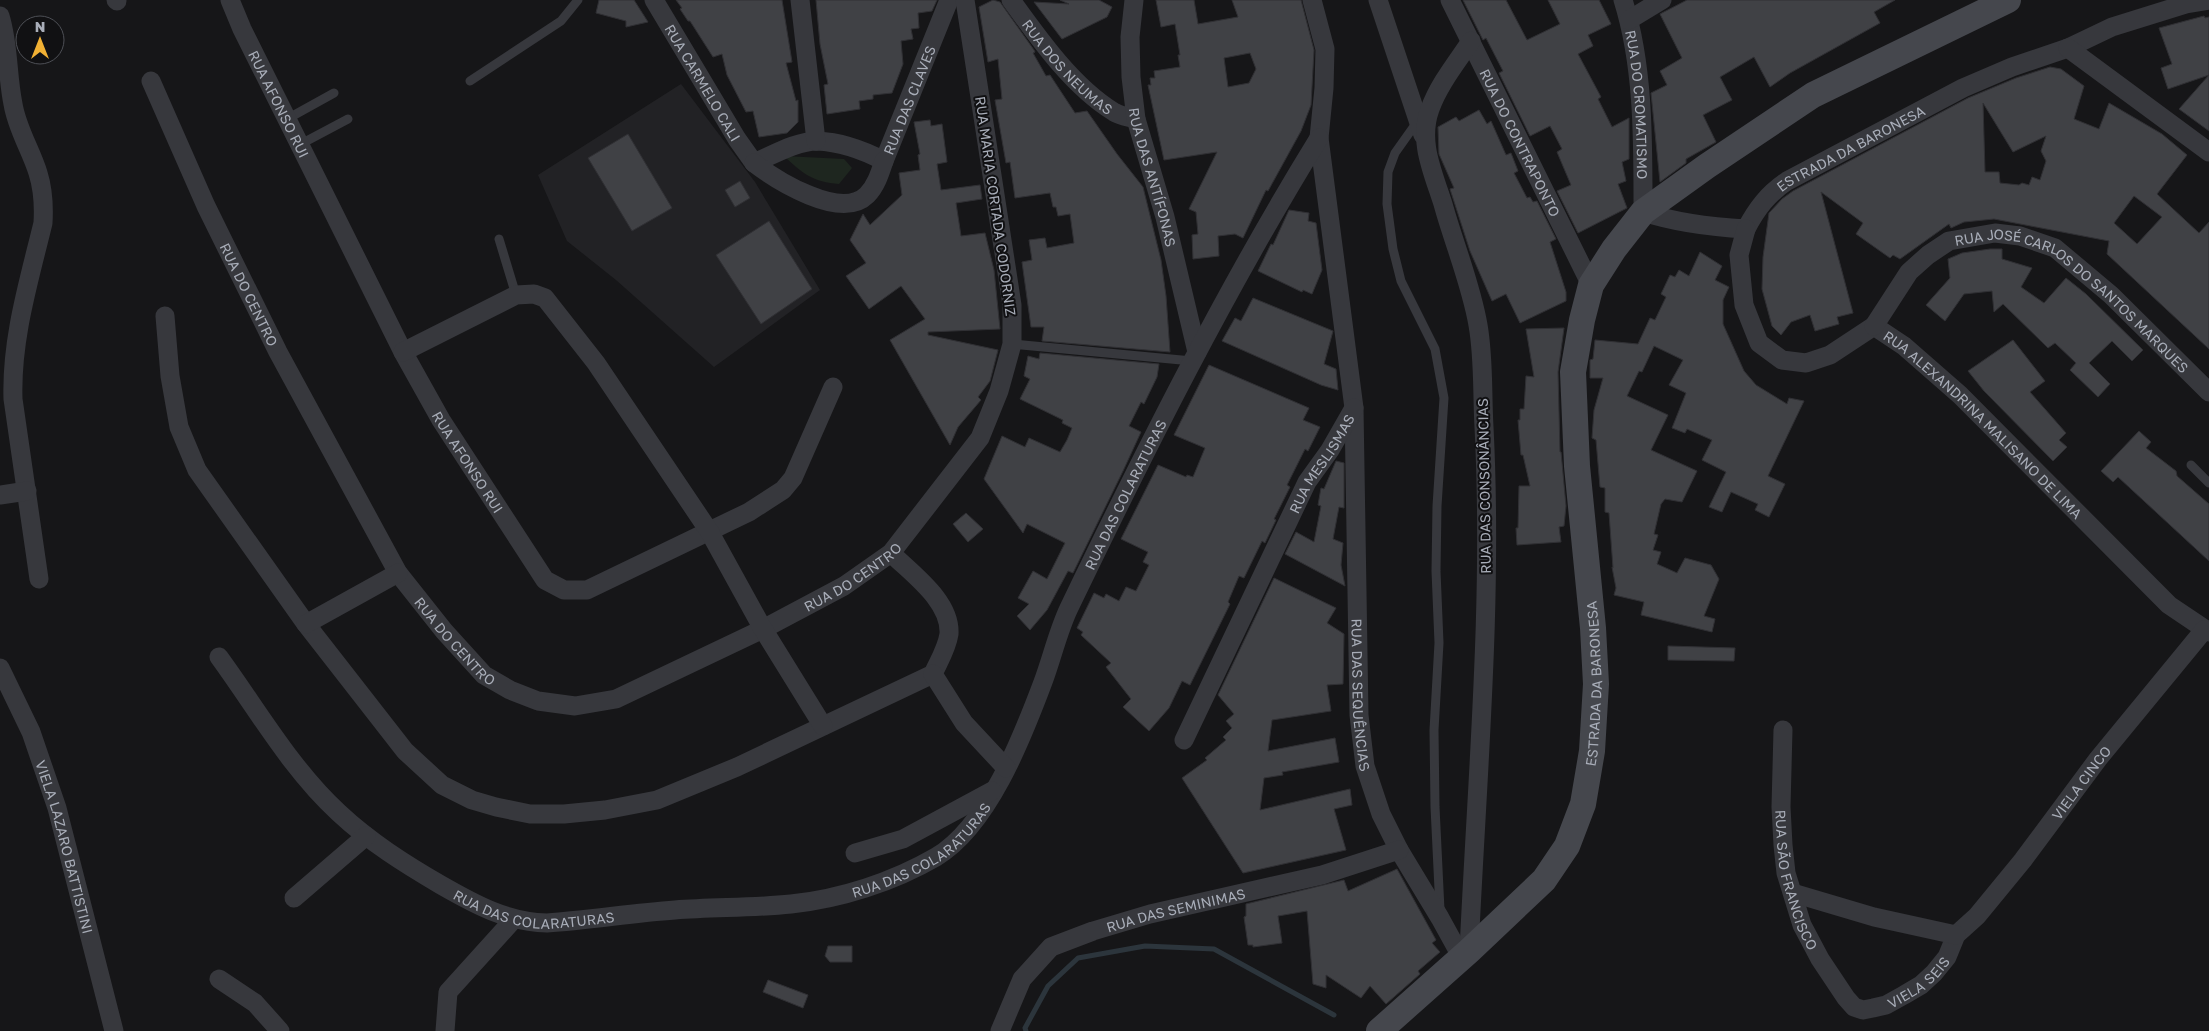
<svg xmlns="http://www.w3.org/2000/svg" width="2209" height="1031" font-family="'Golos Text',sans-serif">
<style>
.built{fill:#222225}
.green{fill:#1e261f}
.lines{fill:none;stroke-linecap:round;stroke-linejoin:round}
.stream{stroke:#2c353c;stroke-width:5}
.building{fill:#404145;stroke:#303034;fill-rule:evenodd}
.lane{stroke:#37383d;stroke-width:9}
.street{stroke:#37383d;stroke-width:19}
.secondary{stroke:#45474d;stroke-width:26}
.labels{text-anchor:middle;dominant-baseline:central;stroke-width:4;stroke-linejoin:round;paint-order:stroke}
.street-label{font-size:14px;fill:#a8adb8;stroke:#111113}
</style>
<rect width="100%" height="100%" fill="#161618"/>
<!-- built -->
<path class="built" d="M681,84l74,98 65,108 -106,77 -98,-87 -49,-39 -29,-66z"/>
<!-- green -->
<path class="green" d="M784,156l60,3 8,9 -13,16c-26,-2 -36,-10 -55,-28z"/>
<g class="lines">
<!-- stream -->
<path class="stream" d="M1026,1031l-1,-3 23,-42 30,-28 67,-12 69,3 120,66"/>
</g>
<!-- building -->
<path class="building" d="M599,0h35l14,22 -22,5v-6l-30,-8z
M676,0h106l10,62 -6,1 10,38 2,-1v22l-11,11 -28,4 -6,-26 -7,1 -19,-37 -5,-21 -9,3 -23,-36h-2l-8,-12 2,-1z
M816,0h121l-5,11 -14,2 1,15 -8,1 2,10 -12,2 2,23 -11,29 -19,2v4l-14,2 1,8 -33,5 -3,-29 4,-1 -8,-40z
M993,0l7,2 34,48 1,2 -2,1 13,23 4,-1 25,38 12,-2 30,43 26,33 18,73 5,36 4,56 -128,-11 2,-14h-13l-9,-65 10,-2 -3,-20 16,-2 2,10 27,-5 -4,-29 -12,2 -2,-9h-3l-3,-14 -35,5 -5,-36 -4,1 -11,-63 7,-1 -4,-40 -10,3 -9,-55z
M1060,0h39l13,7 -5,10 -45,22 -28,-37 35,2z
M1156,0h38l4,24 40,-7 -6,-17h69l13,50 -3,55 -10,26 -33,60 -2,-1 -23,48 -8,-4 -17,2 1,20 -26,3 -1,-24 6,-1 -2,-22 -7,-3 28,-57 -53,8 -16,-75h3l-1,-7h5l-1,-7 26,-4 -2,-12h2l-5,-31 -14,3zM1250,53l6,16 -7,14 -21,4 -4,-29z
M1463,0h43l21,40 33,-16 -12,-24h51l12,24 -23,11 5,11 -15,8 23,43 -3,2 14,28 17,-9v41l-7,3 4,19 -8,3 9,24 -49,25 -21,-42 14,-6 -14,-33 5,-3 -12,-23 -20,10 -31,-63 4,-2 -17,-33 -3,2z
M1687,0h208l-21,12 6,11 -90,50 -20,14 -16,-30 -34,20 12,23 -29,15 13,27 -30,17v4l-26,19 -9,-89 16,-8 -7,-14 22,-13 -22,-44z
M2204,16l1,2 4,-1v58l-41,14 -7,-21 11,-4 -13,-36z
M2050,67l11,2 23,17 -10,33 25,10 10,-26 53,31 25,21 -30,39 42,39 10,-11v127l-102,-95 2,-13 -115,-22 -30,3 -13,6 -2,-4 -49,35 -7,-4 -3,3 -34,-24 7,-11 -42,-31 32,121 -16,4 2,7 -24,7 -5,-16 -19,7 -10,13 -9,-9 -10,-37 1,-32 6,-44 13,-14 11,-8 175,-93 48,-20zM1983,103l30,49 33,-16 -5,15 5,10 -6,19 -8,-3 -3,8 -7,-2 -3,2 -19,-2 -1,-11h-14zM2134,196l28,21 -25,27 -23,-21z
M2209,75v56l-30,-22z
M1479,110l8,14 4,-3 15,34 5,-2 7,18 -4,2 13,25 3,-1 3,5 4,-1 19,38 -6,3 16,50v9l-46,22 -14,-29 -14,7 -22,-50 -20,-62 4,-1 -15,-34 -1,-27 18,-10 3,4z
M930,120l1,6 11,-2 5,38 -10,2 4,26 39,-5 2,14 -26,4 5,33 24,-3 9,37 6,59 -72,3v3l70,15 -8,31 -12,16 3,3 -23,27 -8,18 -60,-105 35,-21 -24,-33 -32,23 -23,-33 20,-13 -16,-23 13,-26 7,11 32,-30 -3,-22 21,-3 -2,-15 2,-1 -6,-32z
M628,134l44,74 -40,23 -44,-73z
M740,181l10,17 -15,9 -10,-17z
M1289,210l20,3 -1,8 8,2 6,47 -10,24 -9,-4 -1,2 -44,-21 13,-27 2,1z
M769,221l43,68 -51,35 -45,-69z
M1990,249h12v10l30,9 -11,19 23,16 22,-25 20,16 57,56 -11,11 -20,-20 -23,22 21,21 -12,13 -28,-27 6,-7 -21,-20 -7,5 -45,-44 -9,8 -2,-21 -28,3 -19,27 -19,-16 24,-27 -2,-19 14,-6z
M1700,252l22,14 -7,14 14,7 -6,13v24l21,47 12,14 31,19 2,-6 15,3 -36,75 17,8 -16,33 -14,-7 3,-6 -27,-12 -9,20 -13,-5 17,-35 -24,-12 10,-20 -25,-11 -2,4 -13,-5 14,-35 -17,-8 14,-25 -29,-14 -12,26 -3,-1 -12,25 41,19 -17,35 46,21 -15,31 -17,-3 -4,5 -7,30 4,1 -5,15 8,2 -4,12 20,9 8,-15 26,7 8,14 -15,37 11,3 -3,13 -71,-17 3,-13 -30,-7 2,-7 -4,-21 1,1 -4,-55 -4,-1v-24l-5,-1 -4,-47 -4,-2 2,-28 9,-32h-13v-18l3,-1 2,-19 43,4 12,-26 5,2 11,-23 -5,-3 9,-19 5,2 4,-7 10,6z
M1253,298l80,33 -9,33 12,5 2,21 -17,-5 -99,-44 13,-23 6,3z
M1564,328l-6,44 2,80h1l5,54 -2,20 -5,1 2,15 -44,3 -1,-17h2l1,-42h11l-7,-31h-2l-3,-35h2v-11h4l2,-33 8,1 -8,-48z
M2013,340l32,41 -15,11 36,41 -7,7 8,7 -14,14 -69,-70 -16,-20z
M1040,353l119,11 -2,13 -13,27 -3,-2 -12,24 12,6 -18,39 -50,102 -5,-2 -21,39 -17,20 -13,-14 12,-12 -11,-6 15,-27 14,8 18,-36 -38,-19 -4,9 -39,-54 18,-43 23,11 4,-9 31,14 7,-12 5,-12 -10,-5 1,-3 -43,-21 10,-20 -6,-3 4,-20 11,3z
M1209,365l100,43 -6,12 17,7 -12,24 -3,-2 -18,36 3,2 -16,32 2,1 -11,23 -3,-2 -18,37 -5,-2 -11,26 2,2 -40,81 -8,-4 -13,27 -20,23 -26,-24 8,-8 -25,-32 5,-4 -30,-28 2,-3 -6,-4 17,-35 10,5 2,-4 13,7 7,-14 10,4 13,-26 -6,-3 5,-10 -27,-13 37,-74 28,12 1,-2 6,2 12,-29 -31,-13z
M2139,431l12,11 -5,6 30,23 1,5 32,28v57l-91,-84 -5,5 -12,-11z
M1336,461l8,2v45l-5,-1 -6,32 10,4 -2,22 4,21 -60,-32 11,-22 18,10 7,-36 -3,-1 3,-17 3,1z
M966,513l17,16 -15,13 -15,-18z
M1274,578l62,30 -9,15 17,11 -1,50 -16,1 4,26 -59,9 -4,31 67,-13 4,24 -57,10 1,3 -19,3 -4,32 90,-21 2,16 -18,4 12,41 -103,23 -61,-95 25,-18 -2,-2 21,-18 -3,-3 9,-9 -6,-7 8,-7 -16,-19z
M1668,646l67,2 -1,13 -66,-1z
M1397,869l39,71 -4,3 8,9 -22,19 2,3 -34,30 -16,-18 -9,12 -35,-23v13l-13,-4 -6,-73 -29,5 4,27 -29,4v-2h-5l-4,-28 2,-1v-12l98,-24 4,11z
M828,946h24v16h-22l-5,-6z
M768,980l40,15 -5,13 -40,-16z"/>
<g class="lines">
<!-- lane -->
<path class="lane" d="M470,81l91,-60 17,-21
M287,119l47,-26
M1417,122l-22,31 -7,19 -1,32 6,45 8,32 34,68 9,49 -7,108 -1,65 3,72 -5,87 1,77 5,103
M299,145l49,-26
M499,239l17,56
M1012,344l180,17
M2191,465l18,18"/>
<!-- street -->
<g class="street">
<path d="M116,0l1,1"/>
<path id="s1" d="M230,0l12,29 161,323 38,68 104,160 19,10h23l162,-78 34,-22 10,-12 40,-91"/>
<path id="s2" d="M654,0l83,139 17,24c19,-8 43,-22 63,-22 24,1 46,9 67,20l65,-161"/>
<path d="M800,0l16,141"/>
<path id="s3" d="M1011,0c28,39 62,87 103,112 6,4 15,5 22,7"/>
<path id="s4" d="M1134,0l-4,37 1,40 5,42 29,98 32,135"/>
<path id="s5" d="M1312,0l13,49 -1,39 -5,50 35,270 5,307 6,51 16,48 18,36 41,68 22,40"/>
<path d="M1378,0l45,135"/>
<path id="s6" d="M1450,0l141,285"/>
<path id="s7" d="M1623,0c21,67 20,142 20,212 34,11 67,15 103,17 11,-21 22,-35 41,-48l176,-93 49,-21 56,-19 44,-21 74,-23 23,-4"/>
<path d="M0,16c9,29 7,59 13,88 4,25 18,46 25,69 5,16 6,33 5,50 -14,58 -32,116 -30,176l26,180"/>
<path d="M1629,20l33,-20"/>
<path d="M2068,48l141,104"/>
<path id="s8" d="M151,81l55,125 72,146 120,221 46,58 40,44 26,15 28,11 37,5 41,-7 147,-70 81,-43 47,-33 89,-115 19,-47 13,-47v-39l-47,-305"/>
<path d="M754,163c22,17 87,58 113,32 9,-9 13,-22 17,-34"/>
<path id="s9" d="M1746,229l-7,26 5,50 15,38 23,17 24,3 24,-8 44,-29 30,20 56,49 209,210 40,27"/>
<path d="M165,316l5,60 9,51 18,43 109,154 99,127 37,34 30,15 24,7 34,7h34l41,-4 52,-10 80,-33 196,-93c6,-13 14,-26 16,-40 2,-33 -37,-60 -58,-81"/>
<path id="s10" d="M1874,326l35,-54 19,-17 21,-14 46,-8 25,3 35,12 56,47 98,97"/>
<path d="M403,352l113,-57 18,-1 11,4 51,65 113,168 54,98 60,97"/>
<path d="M0,495l27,-4"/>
<path d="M306,624l92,-51"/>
<path id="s11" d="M219,657c38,52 72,112 120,156 31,29 66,51 102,72 35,20 66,37 106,38 43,-3 85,-10 128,-13 39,-3 78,-2 116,-6 49,-5 102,-22 145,-47 52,-31 86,-119 107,-175 9,-24 15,-51 26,-74 77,-160 157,-319 250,-470"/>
<path id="s12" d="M0,668l31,64 26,76 57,223"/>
<path d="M933,674l31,49 42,45"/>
<path id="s13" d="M1783,730l-2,77 2,38 3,28 16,52 18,34 26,39 8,9 9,3 10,-2 13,-3 18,-10 17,-10 13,-12 13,-16 9,-22 21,-19 46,-56 75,-101 106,-129"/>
<path id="s14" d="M1184,740l123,-258 23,-32 24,-42"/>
<path d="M855,853l48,-14 89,-48"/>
<path d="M1793,893l81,24 82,18"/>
<path d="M294,898l72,-62"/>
<path d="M1469,951c8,-175 24,-349 15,-524 -2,-34 0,-68 -6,-102 -7,-41 -24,-81 -35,-121 -10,-32 -25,-62 -13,-95 9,-25 27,-47 41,-68"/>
<path d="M219,979l36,24 25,28"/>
<path d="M445,1031l3,-39 66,-73"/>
<path id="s15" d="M1000,1031l22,-52 29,-32 42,-16 57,-17 172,-39 77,-25"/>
</g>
<!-- secondary -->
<path class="secondary" id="s16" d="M1379,1031l90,-80 75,-71 23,-34 16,-42 9,-53 4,-67 -3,-56 -16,-162 -4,-94 9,-52 9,-35 23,-36 29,-37 64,-46 106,-71 195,-95"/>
</g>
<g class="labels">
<!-- street labels -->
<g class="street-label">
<text stroke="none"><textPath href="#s3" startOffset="88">RUA DOS NEUMAS</textPath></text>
<text stroke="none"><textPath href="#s2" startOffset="96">RUA CARMELO CALI</textPath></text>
<text stroke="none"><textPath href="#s2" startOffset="395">RUA DAS CLAVES</textPath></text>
<text stroke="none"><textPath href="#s1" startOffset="115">RUA AFONSO RUI</textPath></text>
<text stroke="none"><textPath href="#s7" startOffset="106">RUA DO CROMATISMO</textPath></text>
<text stroke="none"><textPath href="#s6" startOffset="159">RUA DO CONTRAPONTO</textPath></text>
<text stroke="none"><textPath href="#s7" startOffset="454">ESTRADA DA BARONESA</textPath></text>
<text stroke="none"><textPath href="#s4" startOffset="180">RUA DAS ANTÍFONAS</textPath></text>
<text transform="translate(996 206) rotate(82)">RUA MARIA CORTADA CODORNIZ</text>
<text stroke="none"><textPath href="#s8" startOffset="235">RUA DO CENTRO</textPath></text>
<text stroke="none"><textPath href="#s10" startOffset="262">RUA JOSÉ CARLOS DO SANTOS MARQUES</textPath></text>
<text stroke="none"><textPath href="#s9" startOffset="396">RUA ALEXANDRINA MALISANO DE LIMA</textPath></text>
<text stroke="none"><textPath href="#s1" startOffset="520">RUA AFONSO RUI</textPath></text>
<text stroke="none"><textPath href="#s14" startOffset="309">RUA MESLISMAS</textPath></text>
<text transform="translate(1484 486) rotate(-91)">RUA DAS CONSONÂNCIAS</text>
<text stroke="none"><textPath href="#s11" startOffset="1248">RUA DAS COLARATURAS</textPath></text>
<text stroke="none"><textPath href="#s8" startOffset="1090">RUA DO CENTRO</textPath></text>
<text stroke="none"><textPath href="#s8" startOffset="640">RUA DO CENTRO</textPath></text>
<text stroke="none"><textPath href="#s16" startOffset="431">ESTRADA DA BARONESA</textPath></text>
<text stroke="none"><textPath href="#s5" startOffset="699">RUA DAS SEQUÊNCIAS</textPath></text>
<text stroke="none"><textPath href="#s13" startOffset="628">VIELA CINCO</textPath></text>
<text stroke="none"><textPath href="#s11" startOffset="826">RUA DAS COLARATURAS</textPath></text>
<text stroke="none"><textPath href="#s12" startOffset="191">VIELA LAZARO BATTISTINI</textPath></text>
<text stroke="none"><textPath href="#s13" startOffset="152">RUA SÃO FRANCISCO</textPath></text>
<text stroke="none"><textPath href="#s11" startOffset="421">RUA DAS COLARATURAS</textPath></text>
<text stroke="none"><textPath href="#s15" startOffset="230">RUA DAS SEMINIMAS</textPath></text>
<text stroke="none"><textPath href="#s13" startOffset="368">VIELA SEIS</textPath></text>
</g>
</g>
<!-- north arrow -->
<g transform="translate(40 40)"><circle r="24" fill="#111113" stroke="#4d4f55"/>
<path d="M0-4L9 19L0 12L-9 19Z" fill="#f2b134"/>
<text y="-8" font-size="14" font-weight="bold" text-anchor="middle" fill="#a8adb8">N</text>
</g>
</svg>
